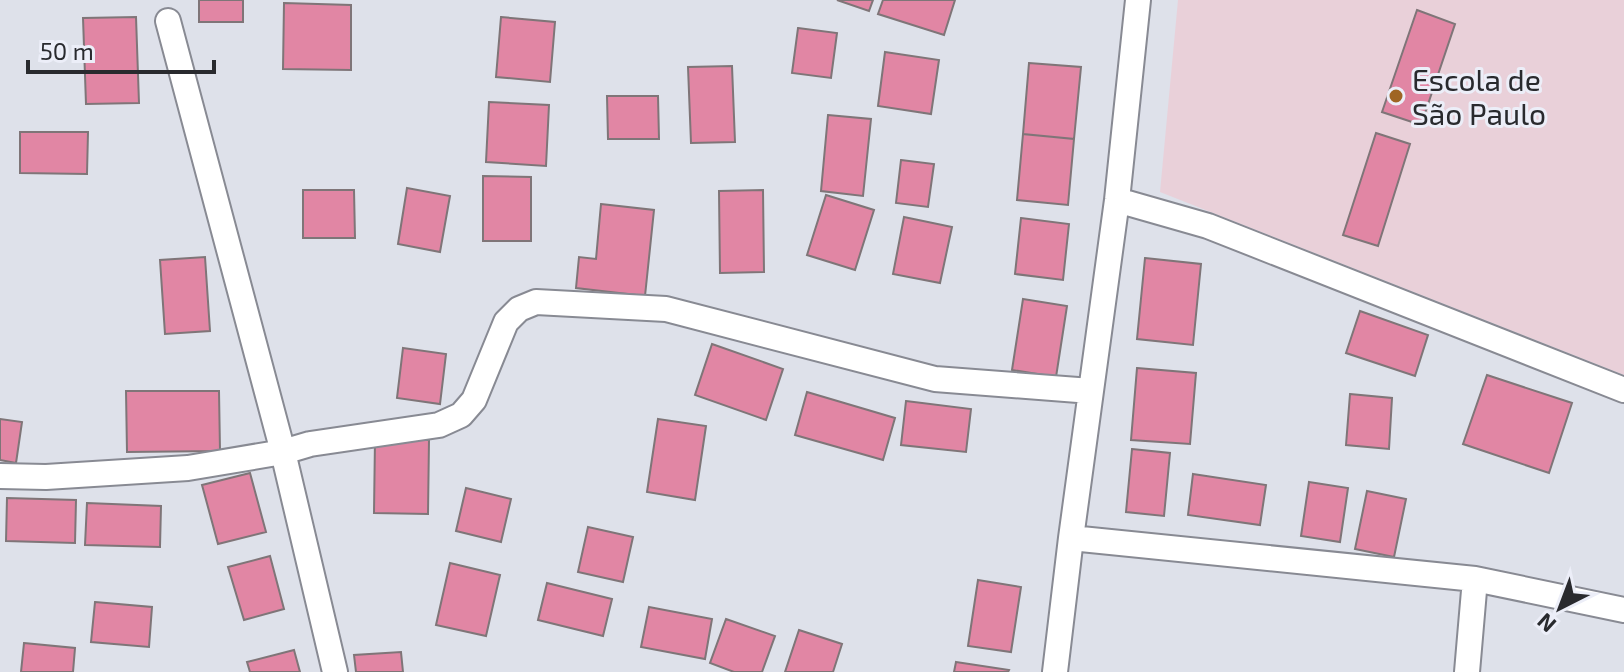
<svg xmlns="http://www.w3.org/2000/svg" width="1624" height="672" font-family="'Exo 2',sans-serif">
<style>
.education{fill:#e9d0d9}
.building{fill:#e186a4;stroke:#7f7578;stroke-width:2}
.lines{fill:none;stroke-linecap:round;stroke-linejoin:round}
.minor-casing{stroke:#888a93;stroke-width:28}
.minor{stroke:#fff;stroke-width:24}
.poi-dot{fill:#9f6524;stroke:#eceef8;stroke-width:3}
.labels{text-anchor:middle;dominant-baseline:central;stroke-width:6;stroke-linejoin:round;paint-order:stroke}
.poi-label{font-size:30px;fill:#292a2e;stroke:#eceef8;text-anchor:start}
</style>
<rect width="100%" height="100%" fill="#dee1ea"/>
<!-- education -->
<path class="education" d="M1178,0h446v375l-464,-183z"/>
<!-- building -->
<path class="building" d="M199,0h44v22h-44z
M837,0h36l-4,11z
M883,0h72l-11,35 -66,-21z
M284,3l67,2v65l-68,-1z
M1417,10l38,14 -34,101 -39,-13z
M136,17l3,86 -53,1 -3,-86z
M501,17l54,5 -5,60 -54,-5z
M798,28l39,5 -6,45 -39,-5z
M885,52l54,8 -8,54 -53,-8z
M1029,63l52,4 -7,72 -51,-5z
M732,66l3,76 -44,1 -3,-76z
M607,96h51l1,43h-51z
M489,102l60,3 -3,61 -60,-4z
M828,115l43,4 -8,77 -42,-5z
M20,132h68l-1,42 -67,-1z
M1376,133l34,11 -32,102 -35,-11z
M1023,134l51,5 -6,66 -51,-5z
M901,160l33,4 -6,43 -32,-4z
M483,176l48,1v64h-48z
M407,188l43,8 -10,56 -42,-8z
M303,190h51l1,48h-52z
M763,190l1,82 -44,1 -1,-82z
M826,195l48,15 -19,60 -48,-15z
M601,204l53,6 -9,86 -69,-8 3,-31 17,2z
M904,217l48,10 -12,56 -47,-9z
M1021,218l48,6 -6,56 -48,-6z
M205,257l5,74 -45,3 -5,-74z
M1145,258l56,6 -8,81 -56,-6z
M1023,299l44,7 -11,71 -44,-7z
M1360,311l68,24 -13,41 -69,-23z
M712,344l71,25 -17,51 -71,-25z
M403,348l43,6 -6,50 -43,-6z
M1137,368l59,5 -6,71 -59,-4z
M1487,375l85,28 -23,70 -86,-29z
M126,391h93l1,60 -93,1z
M807,392l88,26 -12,42 -88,-25z
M1350,394l42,4 -3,51 -43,-4z
M906,401l65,8 -5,43 -65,-7z
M0,419l22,3 -6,41 -16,-3z
M658,419l48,7 -11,74 -48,-8z
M375,439l54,1 -1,74 -54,-1z
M1132,449l38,4 -6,63 -38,-4z
M250,473l16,59 -48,12 -16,-59z
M1193,474l73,11 -6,40 -72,-10z
M1309,482l39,6 -8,54 -39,-6z
M466,488l45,11 -10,43 -45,-11z
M1367,491l39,8 -12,58 -39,-8z
M7,498l69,2 -1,43 -69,-2z
M87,503l74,3 -1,41 -75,-2z
M588,527l45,10 -10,45 -45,-10z
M270,556l14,53 -40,11 -16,-53z
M450,563l50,12 -14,61 -50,-11z
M978,580l43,7 -10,65 -43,-6z
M547,583l65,16 -9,37 -65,-16z
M95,602l57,5 -3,40 -58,-5z
M649,607l63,12 -7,40 -64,-12z
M726,619l49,17 -13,36h-28l-24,-9z
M799,630l43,14 -9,28h-48z
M24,643l51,5 -2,24h-52z
M294,650l6,22h-50l-3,-10z
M401,652l2,20h-47l-2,-17z
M956,662l53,8 -1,2h-54z"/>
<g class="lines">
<!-- minor casing -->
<g class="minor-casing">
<path id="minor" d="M168,21l115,431 52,220
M1117,200l91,26 416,164
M0,476l46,1 142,-9 95,-16 27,-8 129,-19 22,-10 13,-15 32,-78 13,-13 17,-7 130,7 269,70 156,12
M1071,538l404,41 149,31
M1055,672l16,-134 46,-338 21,-200
M1467,672l8,-93"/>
</g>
<!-- minor -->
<use href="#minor" class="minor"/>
</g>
<!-- markers -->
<circle class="poi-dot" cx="1396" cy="96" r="8"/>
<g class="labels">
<!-- poi labels -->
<g class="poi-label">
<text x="1412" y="79">Escola de<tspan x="1412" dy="34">São Paulo</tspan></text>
</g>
</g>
<!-- north arrow -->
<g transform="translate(1560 608) rotate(222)" stroke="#eceef8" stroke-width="6" paint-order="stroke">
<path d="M0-6L14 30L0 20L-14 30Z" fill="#292a2e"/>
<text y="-12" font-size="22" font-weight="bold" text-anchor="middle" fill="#292a2e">N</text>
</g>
<!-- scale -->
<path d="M28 60v12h186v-12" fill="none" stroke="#292a2e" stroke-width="4"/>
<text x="40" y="60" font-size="24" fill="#292a2e" stroke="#eceef8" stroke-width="6" paint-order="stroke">50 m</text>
</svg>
